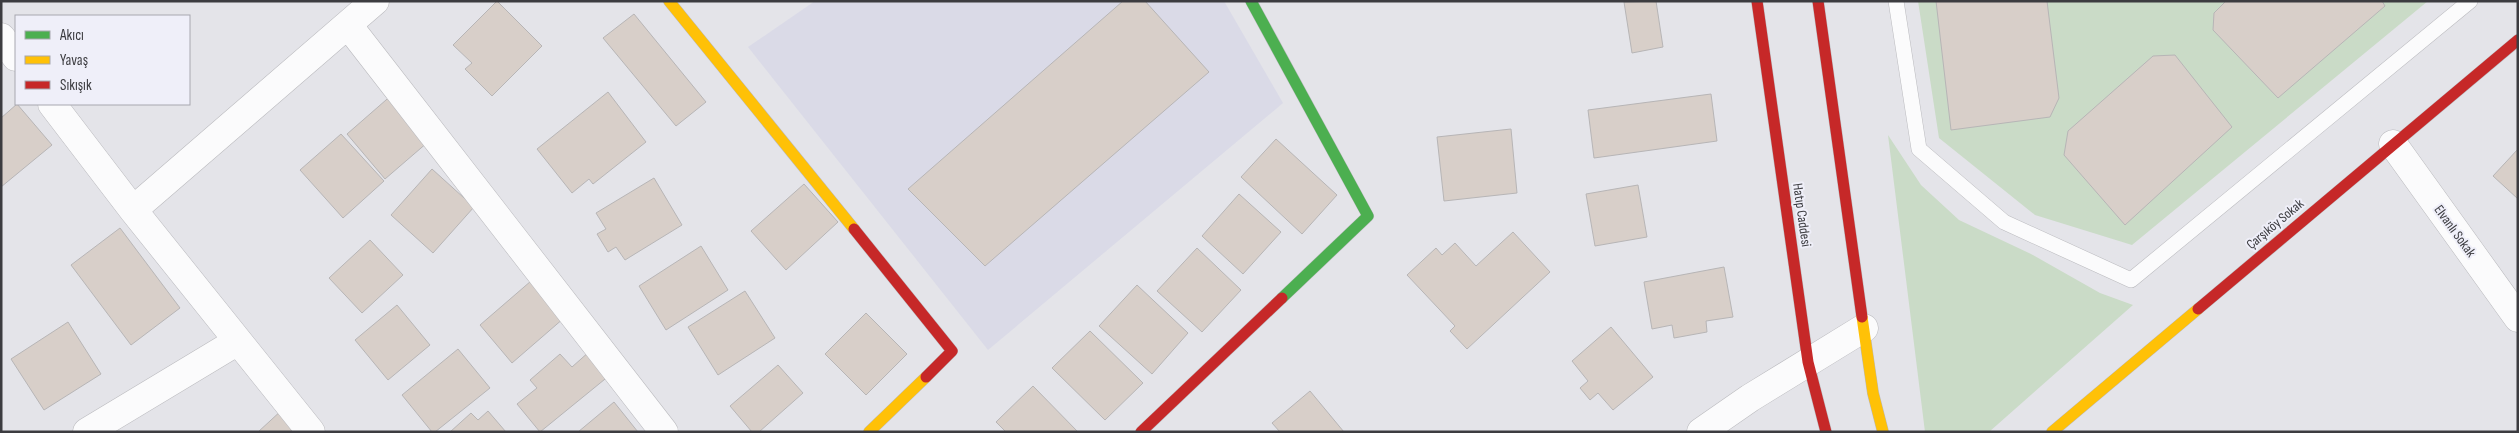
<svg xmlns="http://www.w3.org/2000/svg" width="2519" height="433" font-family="'Sofia Sans Condensed',sans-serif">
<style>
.built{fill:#dadae7}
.green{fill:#cadbc7}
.building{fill:#d8cfc9;stroke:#b7b5b6}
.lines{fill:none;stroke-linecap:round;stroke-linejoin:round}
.lane-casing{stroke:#bababe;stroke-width:16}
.street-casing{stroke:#bababe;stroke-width:29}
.fast-casing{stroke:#bababe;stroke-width:12}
.slow-casing{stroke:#bababe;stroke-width:12}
.jam-casing{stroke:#bababe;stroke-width:12}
.lane{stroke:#fbfbfc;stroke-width:15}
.street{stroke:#fbfbfc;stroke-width:28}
.fast{stroke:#4caf50;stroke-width:11}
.slow{stroke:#ffc107;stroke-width:11}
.jam{stroke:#c62828;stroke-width:11}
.labels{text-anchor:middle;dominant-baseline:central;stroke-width:4;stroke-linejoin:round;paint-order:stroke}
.street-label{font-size:14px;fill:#3c3c40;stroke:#efeff9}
</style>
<rect width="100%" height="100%" fill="#e4e4e9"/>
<!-- built -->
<path class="built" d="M815,1h409l59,102 -295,247 -240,-303z"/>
<!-- green -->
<path class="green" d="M1918,1h510l-296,244 -97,-30 -96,-77z
M1888,135l33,50 38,35 72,34 69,39 33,12 -144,127h-64z"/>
<!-- building -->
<path class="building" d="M497,1l45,45 -50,50 -27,-27 7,-6 -19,-18z
M1123,1h22l64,71 -224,194 -77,-77z
M1656,1l7,46 -31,6 -8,-51z
M1936,1h111l12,97 -9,19 -99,13z
M2226,1h156l3,5 -107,92 -65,-68 1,-17z
M634,14l72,88 -30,24 -73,-88z
M2175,55l57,72 -107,98 -61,-70 4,-24 85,-75z
M608,92l38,50 -53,42 -4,-5 -17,14 -35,-44z
M394,93l34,49 -43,37 -38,-45z
M1711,94l6,47 -123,17 -6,-48z
M17,104l35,41 -51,42v-69z
M1511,129l6,64 -73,8 -7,-64z
M341,134l43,47 -41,37 -43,-48z
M1276,139l61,56 -35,39 -61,-57z
M2518,149v50l-25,-23z
M432,169l42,38 -41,46 -42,-38z
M654,178l28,47 -57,35 -9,-13 -8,5 -11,-18 9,-5 -10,-16z
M804,184l34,38 -52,48 -35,-39z
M1638,185l9,52 -52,9 -9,-52z
M1239,194l42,38 -38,42 -41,-38z
M120,228l60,80 -49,37 -60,-80z
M1513,232l37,40 -83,77 -17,-18 5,-5 -48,-51 29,-27 6,7 13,-12 21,23z
M370,240l33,35 -41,38 -33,-35z
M701,246l27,44 -62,40 -27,-44z
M1197,248l44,42 -39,42 -45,-41z
M1724,267l9,50 -27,4 1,11 -33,6 -2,-13 -20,4 -8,-47z
M531,281l33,37 -52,45 -32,-38z
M1137,285l51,48 -36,41 -53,-48z
M745,291l30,47 -57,37 -30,-48z
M397,305l33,40 -42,35 -33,-40z
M866,313l41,41 -41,41 -41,-41z
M68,322l33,52 -57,36 -33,-51z
M1611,327l42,50 -40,33 -15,-17 -8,7 -10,-12 8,-7 -16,-20z
M1090,331l53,52 -38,37 -53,-52z
M458,349l32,39 -55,44h-3l-30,-37z
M590,351l20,24 -70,57 -23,-28 20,-16 -7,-8 30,-26 12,13z
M778,365l25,28 -44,39h-7l-22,-26z
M1033,386l45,46h-72l-10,-10z
M1310,391l34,41h-64l-8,-9z
M614,402l24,30h-60z
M283,409l20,23h-45z
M488,411l18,21h-56l21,-19 7,7z"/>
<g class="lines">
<!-- lane casing -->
<g class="lane-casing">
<path id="lane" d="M1896,1l23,148 85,73 127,58 339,-279"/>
</g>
<!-- street casing -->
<g class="street-casing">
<path id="street" d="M348,25l316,407
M1,37l15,20
M52,104l81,106 178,222
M2393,144l125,174
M133,210l242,-209
M87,432l151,-91
M1701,432l49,-34 114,-70"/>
</g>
<!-- fast casing -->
<g class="fast-casing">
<path id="fast" d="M1251,1l117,215 -86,82"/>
</g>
<!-- slow casing -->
<g class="slow-casing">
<path id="slow" d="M669,1l185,228
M1862,317l11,76 10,39
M869,432l57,-55
M2052,432l146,-123"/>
</g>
<!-- jam casing -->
<g class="jam-casing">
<path id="jam" d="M1757,1l51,361 18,70
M1818,1l44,316
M854,229l98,122 -26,26
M2198,309l320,-269
M1141,432l141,-134"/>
</g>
<!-- lane -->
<use href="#lane" class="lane"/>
<!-- street -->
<use href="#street" class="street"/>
<!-- fast -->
<use href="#fast" class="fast"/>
<!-- slow -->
<use href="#slow" class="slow"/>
<!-- jam -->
<use href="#jam" class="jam"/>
</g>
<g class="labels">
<!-- street labels -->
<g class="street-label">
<text transform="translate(1802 215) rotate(82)">Hatıp Caddesi</text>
<text transform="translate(2275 224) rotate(-40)">Çarşıköy Sokak</text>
<text transform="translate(2455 231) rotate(54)">Elvanlı Sokak</text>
</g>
</g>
<!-- border -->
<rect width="2519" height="433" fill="none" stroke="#3c3c40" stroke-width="5"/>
<!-- legend -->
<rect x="15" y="15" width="175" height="90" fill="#efeff9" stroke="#a7a7af"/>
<rect x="25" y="31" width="25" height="8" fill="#4caf50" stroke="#a7a7af"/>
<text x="60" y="40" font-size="15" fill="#3c3c40">Akıcı</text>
<rect x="25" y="56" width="25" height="8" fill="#ffc107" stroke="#a7a7af"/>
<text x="60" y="65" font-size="15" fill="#3c3c40">Yavaş</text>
<rect x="25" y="81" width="25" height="8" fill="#c62828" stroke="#a7a7af"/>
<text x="60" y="90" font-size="15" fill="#3c3c40">Sıkışık</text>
</svg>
